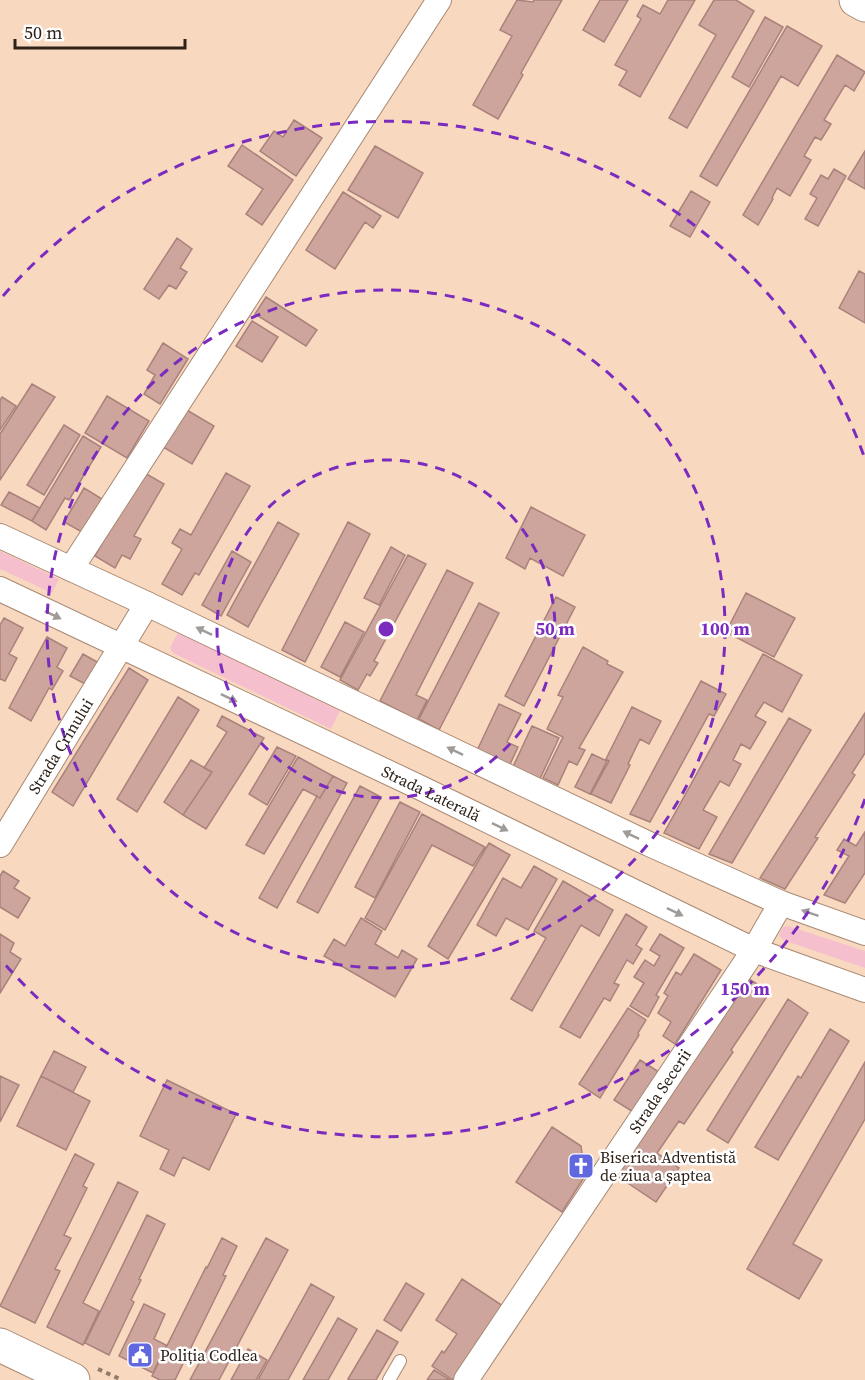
<svg xmlns="http://www.w3.org/2000/svg" width="865" height="1380" font-family="'Source Serif 4',serif">
<style>
.green{fill:#f6bfcd}
.building{fill:#cda59d;stroke:#a9827b;stroke-width:1.5}
.lines{fill:none;stroke-linecap:round;stroke-linejoin:round}
.lane-casing{stroke:#a88972;stroke-width:14}
.street-casing{stroke:#a88972;stroke-width:26}
.secondary-casing{stroke:#a88972;stroke-width:35}
.highway-casing{stroke:#a88972;stroke-width:35}
.path{stroke:#927b6b;stroke-width:4;stroke-dasharray:4.5 4.5;stroke-linecap:butt}
.lane{stroke:#fff;stroke-width:12}
.street{stroke:#fff;stroke-width:24}
.secondary{stroke:#fff;stroke-width:33}
.highway{stroke:#fff;stroke-width:33}
.oneway{fill:#a09b97}
.ring{fill:none;stroke:#7b2cbf;stroke-width:3;stroke-dasharray:10 8}
.labels{text-anchor:middle;dominant-baseline:central;stroke-width:5;stroke-linejoin:round;paint-order:stroke}
.street-label{font-size:16px;fill:#2d2118;stroke:#fff}
.poi-label{font-size:16px;fill:#2d2118;stroke:#fff;text-anchor:start}
.centre{fill:#7b2cbf;stroke:#fff;stroke-width:3}
.ring-label{font-size:18px;text-anchor:middle;font-weight:bold;fill:#7b2cbf;stroke:#fff;stroke-width:5;stroke-linejoin:round;paint-order:stroke}
</style>
<rect width="100%" height="100%" fill="#f9d8c0"/>
<!-- green -->
<path class="green" d="M0,551l59,28 -7,14 -52,-24z
M182,633l158,78 -9,18 -158,-76 -3,-5 7,-14z
M788,926l77,25v17l-82,-28 -4,-5 4,-8z"/>
<!-- building -->
<path class="building" d="M517,0l16,2 1,-2h28l-41,73 2,2 -25,44 -25,-14 39,-69 -12,-6z
M600,0h28l-24,42 -21,-12z
M668,0h27l-55,97 -21,-12 8,-14 -12,-6 26,-46 -4,-3 6,-11 17,9z
M714,0h22l18,11 -67,117 -18,-10 47,-83 -17,-10z
M765,17l18,10 -34,60 -17,-10z
M787,26l35,20 -24,40 -17,-10 -64,110 -17,-10z
M837,55l28,17 -11,19 -9,-6 -21,35 7,4 -10,16 -6,-3 -11,19 7,4 -21,36 -13,-8 -5,10 1,1 -15,26 -15,-10z
M294,120l28,18 -26,38 -36,-25 14,-20 9,6z
M242,145l51,35 -31,45 -16,-11 17,-25 -35,-23z
M375,146l48,27 -25,45 -50,-28z
M865,151v38l-17,-10z
M834,169l12,7 -28,50 -13,-7 12,-21 -7,-4 11,-19 7,4z
M691,191l19,11 -20,35 -20,-11z
M343,192l38,24 -8,12 -8,-6 -30,47 -29,-19z
M177,238l15,11 -12,19 7,4 -11,17 -7,-4 -10,14 -15,-10z
M859,271l6,3v49l-26,-15z
M266,297l51,33 -11,16 -51,-32z
M252,321l26,16 -16,25 -26,-16z
M163,343l25,16 -28,45 -16,-10 11,-19 -8,-5z
M32,384l23,13 -55,83v-46z
M107,396l42,25 -22,37 -42,-25z
M2,397l14,9 -16,24v-30z
M185,409l29,17 -22,38 -29,-17z
M64,425l16,10 -36,60 -17,-10z
M83,436l18,11 -32,53 -4,-2 -19,32 -14,-9z
M143,472l21,12 -30,52 7,3 -11,20 -8,-4 -7,13 -20,-12z
M226,473l24,13 -51,89 -4,-2 -13,22 -20,-11 20,-35 -10,-6 8,-14 11,6z
M84,488l18,11 -20,33 -18,-10z
M9,492l31,16 -8,13 -31,-16z
M531,507l54,28 -22,41 -33,-18 -5,11 -19,-11z
M278,522l21,12 -51,93 -21,-12z
M348,522l22,12 -65,128 -23,-12z
M391,547l14,8 -26,50 -15,-7z
M232,551l19,11 -30,54 -19,-11z
M408,555l18,9 -52,97 4,2 -8,13 -3,-2 -9,16 -18,-10z
M447,570l26,13 -57,112 11,5 -10,20 -37,-19z
M746,593l49,25 -21,39 -48,-25z
M556,597l19,10 -51,99 -19,-10z
M479,603l20,10 -60,117 -20,-11z
M4,618l19,10 -14,26 8,4 -12,23 -5,-2v-54z
M345,622l19,10 -24,45 -19,-10z
M47,637l20,11 -10,19 6,4 -11,19 -3,-2 -18,33 -22,-13z
M583,647l25,14 -1,3 16,8 -44,76 6,2 -8,15 -8,-4 -11,24 -15,-7 20,-41 -16,-8 16,-32 -5,-2z
M83,654l16,9 -12,22 -17,-9z
M763,654l39,21 -20,37 -18,-10 -9,14 11,6 -16,27 -9,-5 -8,16 8,4 -12,22 -9,-5 -17,29 14,7 -18,32 -35,-16z
M129,668l19,12 -75,126 -21,-14z
M701,681l25,13 -12,22 -5,-2 -59,108 -20,-8z
M178,697l21,13 -62,102 -20,-13z
M499,704l22,10 -14,28 11,5 -12,26 -32,-16z
M632,707l29,14 -12,23 -9,-5 -12,25 2,1 -19,38 -20,-9 18,-33 -3,-2z
M865,713v40l-13,20 3,2 -40,62 3,1 -33,51 -25,-11z
M222,716l42,22 -58,91 -23,-14 29,-43 -8,-4 23,-36 -10,-6z
M789,718l22,12 -79,133 -23,-9z
M532,726l27,12 -21,45 -27,-12z
M277,747l19,9 -29,49 -18,-11z
M592,754l15,7 -17,33 -15,-7z
M298,757l35,19 -13,22 -17,-9 -39,65 -18,-9z
M191,760l21,12 -29,43 -19,-13z
M333,776l14,7 -70,125 -18,-10 58,-102 3,2z
M360,786l21,11 -63,116 -21,-11z
M400,802l20,10 -45,86 -20,-11z
M422,814l63,33 -12,19 -41,-21 -47,85 -20,-12z
M865,832v41l-20,30 -21,-8 25,-39 -12,-6 7,-11 12,7z
M489,843l21,12 -62,104 -20,-13z
M534,866l23,13 -29,51 -22,-12 -10,18 -19,-11 26,-47 18,10z
M3,871l16,10 -5,7 16,10 -12,20 -18,-11v-31z
M563,881l50,29 -14,26 -18,-11 -49,86 -21,-12 35,-61 -12,-7z
M626,914l21,13 -11,18 6,4 -9,15 -6,-4 -13,23 5,2 -9,16 -6,-3 -24,40 -20,-11z
M361,918l21,13 -7,13 23,14 4,-8 15,9 -22,38 -71,-41 10,-17 11,7z
M0,934l14,9 -4,9 11,7 -21,34z
M660,934l24,14 -28,47 3,2 -11,20 -18,-11 14,-23 -10,-6 11,-17 9,6 6,-10 -10,-6z
M694,954l27,16 -46,74 -12,-8 8,-14 -13,-9 10,-17 -4,-3 12,-21 5,3z
M749,979l21,13 -39,58 2,2 -49,72 -5,-3 -22,32 22,15 -23,34 -40,-27z
M788,999l20,14 -80,130 -21,-13z
M628,1008l18,12 -8,13 1,2 -39,63 -21,-14z
M830,1029l19,12 -71,119 -23,-13 43,-71 3,2z
M54,1051l32,16 -13,25 -32,-16z
M640,1060l19,12 -26,40 -19,-12z
M865,1062v57l-72,125 29,16 -23,39 -52,-30z
M0,1076l19,9 -19,37z
M41,1076l49,25 -24,49 -49,-24z
M167,1080l69,34 -27,56 -26,-13 -9,19 -14,-7 9,-19 -29,-14z
M552,1127l29,19 4,30 -23,36 -46,-30z
M75,1154l19,10 -11,22 4,2 -23,47 7,3 -16,31 5,2 -25,52 -35,-17z
M118,1182l20,10 -55,111 16,8 -16,34 -36,-18z
M147,1215l18,9 -26,55 2,1 -10,20 3,2 -25,53 -24,-12z
M222,1238l15,8 -14,29 3,1 -51,104h-15l-8,-4 54,-109 1,1z
M266,1238l22,12 -69,130h-29z
M462,1279l44,29 -46,72h-7l-21,-14 10,-15 2,2 13,-19 -21,-14z
M406,1283l18,11 -23,37 -17,-11z
M311,1284l23,13 -46,83h-30z
M144,1304l21,10 -11,25 12,6 -13,28 -34,-17z
M338,1318l19,11 -29,51h-25z
M377,1330l21,12 -22,38h-26l-2,-1z
M248,1349l19,11 -11,20h-25z
M434,1370l16,10h-23z"/>
<g class="lines">
<!-- lane casing -->
<g class="lane-casing">
<path id="lane" d="M389,1380l11,-19"/>
</g>
<!-- street casing -->
<g class="street-casing">
<g id="street">
<path d="M0,536l147,68 502,240 132,59 84,30"/>
<path d="M71,569l368,-569"/>
<path id="s1" d="M0,589l421,199 333,162 111,40"/>
<path id="s2" d="M0,845l147,-241"/>
<path id="s3" d="M466,1380l288,-430 27,-47"/>
</g>
</g>
<!-- secondary casing -->
<g class="secondary-casing">
<path id="secondary" d="M856,0l9,5"/>
</g>
<!-- highway casing -->
<g class="highway-casing">
<path id="highway" d="M0,1345l73,35"/>
</g>
<!-- path -->
<path class="path" d="M98,1369l24,11"/>
<!-- lane -->
<use href="#lane" class="lane"/>
<!-- street -->
<use href="#street" class="street"/>
<!-- secondary -->
<use href="#secondary" class="secondary"/>
<!-- highway -->
<use href="#highway" class="highway"/>
</g>
<!-- one-way arrows -->
<defs><path id="oneway-solid" d="M-6-.8H1V-3.2L6.5 0L1 3.2V.8H-6Z" transform="scale(1.5)"/></defs>
<g class="oneway">
<use href="#oneway-solid" transform="translate(53 615) rotate(26)"/>
<use href="#oneway-solid" transform="translate(204 631) rotate(-154)"/>
<use href="#oneway-solid" transform="translate(229 698) rotate(25)"/>
<use href="#oneway-solid" transform="translate(455 751) rotate(-154)"/>
<use href="#oneway-solid" transform="translate(500 827) rotate(26)"/>
<use href="#oneway-solid" transform="translate(631 835) rotate(-154)"/>
<use href="#oneway-solid" transform="translate(675 912) rotate(26)"/>
<use href="#oneway-solid" transform="translate(810 913) rotate(-161)"/>
</g>
<!-- distance rings -->
<g class="ring">
<circle cx="386" cy="629" r="169"/>
<circle cx="386" cy="629" r="339"/>
<path d="M865 799A508 508 0 0 1 3 962M3 296A508 508 0 0 1 865 459"/>
</g>
<!-- icons -->
<defs>
<g id="church-square" transform="scale(1.35)"><rect x="-9" y="-9" width="18" height="18" rx="4" fill="#6067df" stroke="#fff"/><path d="M-1.2-6h2.4v3.5h3.3v2.4h-3.3V6h-2.4V-.1h-3.3v-2.4h3.3Z" fill="#fff"/></g>
<g id="civic-square" transform="scale(1.35)"><rect x="-9" y="-9" width="18" height="18" rx="4" fill="#6067df" stroke="#fff"/><path d="M-.6-6.5H3V-4.5H.6V-3L4-1V1h2V6H-6V1h2V-1L-.6-3ZM-1.2 2.5V6h2.4V2.5Z" fill="#fff"/></g>
</defs>
<g fill-rule="evenodd">
<use href="#church-square" x="581" y="1166"/>
<use href="#civic-square" x="140" y="1355"/>
</g>
<g class="labels">
<!-- street labels -->
<g class="street-label">
<text stroke="none"><textPath href="#s2" startOffset="116">Strada Crinului</textPath></text>
<text stroke="none"><textPath href="#s1" startOffset="477">Strada Laterală</textPath></text>
<text stroke="none"><textPath href="#s3" startOffset="348">Strada Secerii</textPath></text>
</g>
<!-- poi labels -->
<g class="poi-label">
<text x="600" y="1157">Biserica Adventistă<tspan x="600" dy="18">de ziua a șaptea</tspan></text>
<text x="160" y="1355">Poliția Codlea</text>
</g>
</g>
<circle cx="386" cy="629" r="9" class="centre"/>
<g class="ring-label">
<text x="555" y="635">50 m</text>
<text x="725" y="635">100 m</text>
<text x="745" y="995">150 m</text>
</g>
<!-- scale -->
<path d="M15 39v9h170v-9" fill="none" stroke="#2d2118" stroke-width="3"/>
<text x="24" y="39" font-size="18" fill="#2d2118" stroke="#ffffff" stroke-width="4.5" paint-order="stroke">50 m</text>
</svg>
